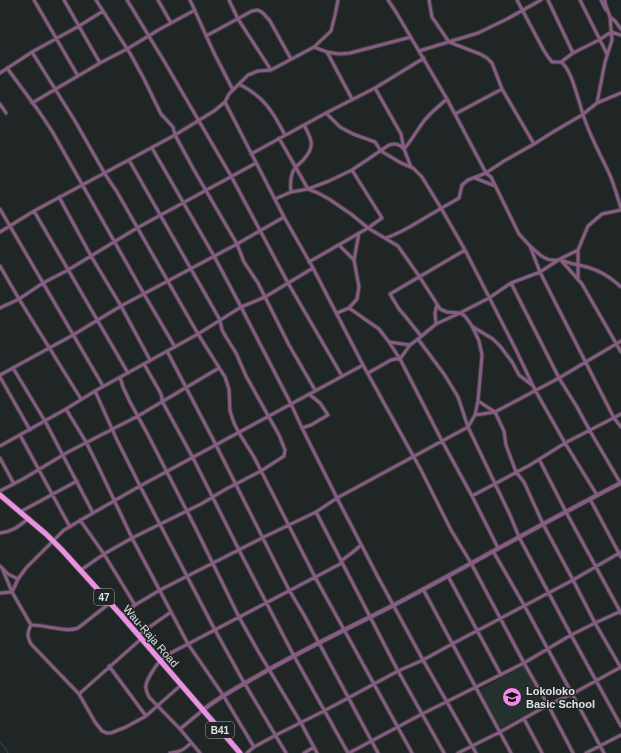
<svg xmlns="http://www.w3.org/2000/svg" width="621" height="753" font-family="Arial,sans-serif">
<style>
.built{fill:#24312f}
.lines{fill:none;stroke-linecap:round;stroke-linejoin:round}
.stream{stroke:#165d54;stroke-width:1}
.minor-casing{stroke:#3b403f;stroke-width:5}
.tertiary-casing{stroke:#3b403f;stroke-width:6}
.primary-casing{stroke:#3b403f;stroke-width:7}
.minor{stroke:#885c82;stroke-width:3}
.tertiary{stroke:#885c82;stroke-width:4}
.primary{stroke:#ec91e1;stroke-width:5}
.labels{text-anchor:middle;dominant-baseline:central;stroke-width:3;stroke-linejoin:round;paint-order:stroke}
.shield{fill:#202625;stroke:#a6aaa9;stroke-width:1}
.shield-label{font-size:10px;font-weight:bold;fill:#dfe3e2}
.street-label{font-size:11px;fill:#dfe3e2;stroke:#202625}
.poi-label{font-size:11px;font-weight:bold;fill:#dfe3e2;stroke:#202625;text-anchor:start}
</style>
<rect width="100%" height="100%" fill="#202625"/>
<!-- built -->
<path class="built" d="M524,666l20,39 -44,23 -21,-38z"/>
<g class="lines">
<!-- stream -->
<path class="stream" d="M0,743l4,3 4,7"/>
<!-- minor casing -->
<g class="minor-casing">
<path id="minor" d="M34,0l44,76
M64,0l36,63
M96,0l35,55 13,24 17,35 12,13 2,8 19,35 43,74 7,18 14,21 31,62 26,45
M127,0l37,61 67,115 57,107 54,93
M158,0l13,23
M190,0l24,53 19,37
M229,0l9,19 33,51
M388,0l8,12 51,87 39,74 5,4 28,57 11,12 10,26 16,32 58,114 7,9
M429,0l3,17 17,25 31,12 7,4 5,5 10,26 32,55
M517,0l26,49 5,8 4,5h9l12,-9 26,-13 12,-8 10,3
M548,0l25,53
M580,0l27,54
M601,0l5,10
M610,17l5,4 6,8
M206,36l46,-25 5,-1 3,1 4,3 6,7 21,38
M314,47l13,5 12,2 11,-1 61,-16
M419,51l59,-18 29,-14 34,-19
M32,52l43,69 30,53 12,18 81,142 27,43 4,12 1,22 4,12 5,10 15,24 61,120 97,176
M327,52l25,47
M561,62c10,7 15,31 19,42 6,24 18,46 29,69 5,11 8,23 12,35
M7,68l31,42 14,21 92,163 31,53
M0,73l32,-21 47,-26 24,-15
M239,84c25,13 33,26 46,51
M375,88l26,46 3,15 7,18
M225,102l59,115 29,51 50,97 58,105 30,60 20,33 53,100 24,42 25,48
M32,103l68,-40 27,-14 33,-20 35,-19
M597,103l8,-41 7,-22 -2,-23 -5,-14v-3
M0,104l6,9
M326,113l14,14 13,7 22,8 6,9 20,12 12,5 9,9 19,31 24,42 51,100 19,40 30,53 32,52
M455,114l47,-25
M279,138l29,51 21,-8 23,-11
M152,148l62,108 27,51 50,97 11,24 35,70 41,79 45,83 53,93
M404,149c8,-9 13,-19 20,-28 7,-9 15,-15 23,-22
M251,154l75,-41 49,-25 49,-30
M475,178l20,8
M291,192c-1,-9 -1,-17 4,-24 3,-4 7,-6 9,-9 12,-13 7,-21 0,-34
M59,197l32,59 30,50 29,54
M275,199l16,-7 17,-3 10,4 11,6 22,15 17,14 30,18 21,30 18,28 3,5 7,3 13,1 5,3 7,10 7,15 3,14 -4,46 -3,14
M0,209l103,177
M621,210l-19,4 -14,12 -10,24 -18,9 -20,13 -29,11 -22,15 -29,15 -24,11 -18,15 26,35 8,13 6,10 10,30 42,88 9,22 52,98 50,91
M34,211l94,162
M0,232l34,-21 141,-76 39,-24 11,-9 4,-8 19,-19 10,-4 13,-1 43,-23 17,-16 4,-16 3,-15
M386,238c20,-7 31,-16 49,-26 8,-5 16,-9 24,-14l3,-13 6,-5 18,-7 18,-12 30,-17 19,-12 29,-17 15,-12 24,-10
M339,245l15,15
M531,247c8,7 15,15 26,13
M560,259l22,25 39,68
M562,260c7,4 14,4 21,6 16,4 26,10 38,21
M309,262l59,-34 14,-10 -30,-48 37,-25c7,-2 10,-1 15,4
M0,266l19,33 62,100
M578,279v-29
M511,283l48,95 18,29 13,24 31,53
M0,308l19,-9 24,-16 25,-13 69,-42 119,-65
M349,308l30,21 10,13 11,17 42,82 30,55 26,52
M337,313l12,-5 8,-9 2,-12 -5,-27 5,-27
M436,324l-1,-11 2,-9
M473,327l20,12 7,7 12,16 7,13 13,10
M421,336l-16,-20 -6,-7 -9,-15 75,-44
M389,342l21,3
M167,351l49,94 73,145 15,25 74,138
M400,359l10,-14 8,-6
M144,364l16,28 2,5v4l31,57 46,92 55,106 54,97
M13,368l32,53 48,92
M368,373l23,-13 4,-1h5
M0,375l73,-40 48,-29 116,-62 47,-27
M0,377l30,53
M120,377l3,10 7,15 17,31 48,94 44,90 19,34 43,72 16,30
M95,391l22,49 23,46 75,144 27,49 44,74
M478,401l17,11 9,19 2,14 10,27 8,10 19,42 30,56 22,43 26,45
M66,409l20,33 12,24 34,72 56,106 35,51 31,52
M302,428l9,-3 17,-10 -8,-12 -11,-9
M20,435l50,92
M0,446l66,-37 29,-18 103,-57 43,-27 24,-10 48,-29
M0,458l14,26
M539,459l27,53 55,101
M0,491l23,-12 45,-27 70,-36 81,-48
M472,496l58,-31 35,-22 56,-29
M590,499l31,58
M20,512l57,-31
M316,512l82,159 46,82
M80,520l24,34 31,51
M0,533c12,-1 19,-7 28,-14
M493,551l31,54 80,148
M341,561l12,-9 8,-7
M0,566l8,8 10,5
M2,568l10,24 19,33
M81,570l23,-16 28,-16 69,-34 25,-15 35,-18 20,-13 3,-2 1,-6 -6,-15 -33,-59 -10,-23 -10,-16 -4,-7 -2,-10 -91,-160
M448,576l53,99
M423,589l88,164
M0,593l12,-1 6,-13 8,-11 38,-38 29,-17 47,-27 223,-121
M121,615l14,-10 25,-15 106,-54 50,-24 21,-14 131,-71 7,-12 20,-3 64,-34 62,-37
M31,625c-4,8 -4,11 0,19l48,50 16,28 7,9 5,2h4l15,-6 20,-11 35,-31
M31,625c6,0 12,1 17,2 10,1 20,5 30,1l32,-25
M138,635l33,-23
M109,666l37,50
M79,694l62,-55
M524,719l18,34
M180,729l23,-19
M170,753c12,-2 12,-2 21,-10
M200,753l-20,-24 -31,-32c-2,-4 -4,-8 -3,-12 1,-6 10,-20 15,-25 7,-7 18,-11 27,-16l154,-81
M247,753l7,-6 22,-12 48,-24 74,-40 25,-11 29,-16 121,-64 48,-28
M304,753l10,-6
M349,753l73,-39 102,-51 47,-28 24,-12 26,-12
M458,753l42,-21 48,-27 24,-11 49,-27
M586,753l35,-18"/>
</g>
<!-- tertiary casing -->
<g class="tertiary-casing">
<path id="tertiary" d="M203,710c16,-13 33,-22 51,-32 46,-27 93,-49 140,-73 76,-40 150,-83 227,-122"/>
</g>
<!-- primary casing -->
<g class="primary-casing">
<path id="primary" d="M0,495l46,39 16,16 59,65 119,138"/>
</g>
<!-- minor -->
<use href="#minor" class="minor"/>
<!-- tertiary -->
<use href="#tertiary" class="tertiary"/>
<!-- primary -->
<use href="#primary" class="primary"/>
</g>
<!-- icons -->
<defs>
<g id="school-disc" transform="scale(1)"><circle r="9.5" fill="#f788eb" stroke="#202625"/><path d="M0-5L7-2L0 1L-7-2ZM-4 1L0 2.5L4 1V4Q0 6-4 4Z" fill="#111"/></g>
</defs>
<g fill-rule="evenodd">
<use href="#school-disc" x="512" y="697"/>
</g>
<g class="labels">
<!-- shield labels -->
<g class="shield">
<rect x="94" y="589" width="20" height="16" rx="3"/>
<rect x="206" y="722" width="28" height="16" rx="3"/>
</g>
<g class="shield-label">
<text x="104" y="597">47</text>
<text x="220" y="730">B41</text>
</g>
<!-- street labels -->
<g class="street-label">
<text transform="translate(151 636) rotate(49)">Wau-Raja Road</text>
</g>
<!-- poi labels -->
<g class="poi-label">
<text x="526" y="691">Lokoloko<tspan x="526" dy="13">Basic School</tspan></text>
</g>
</g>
</svg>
